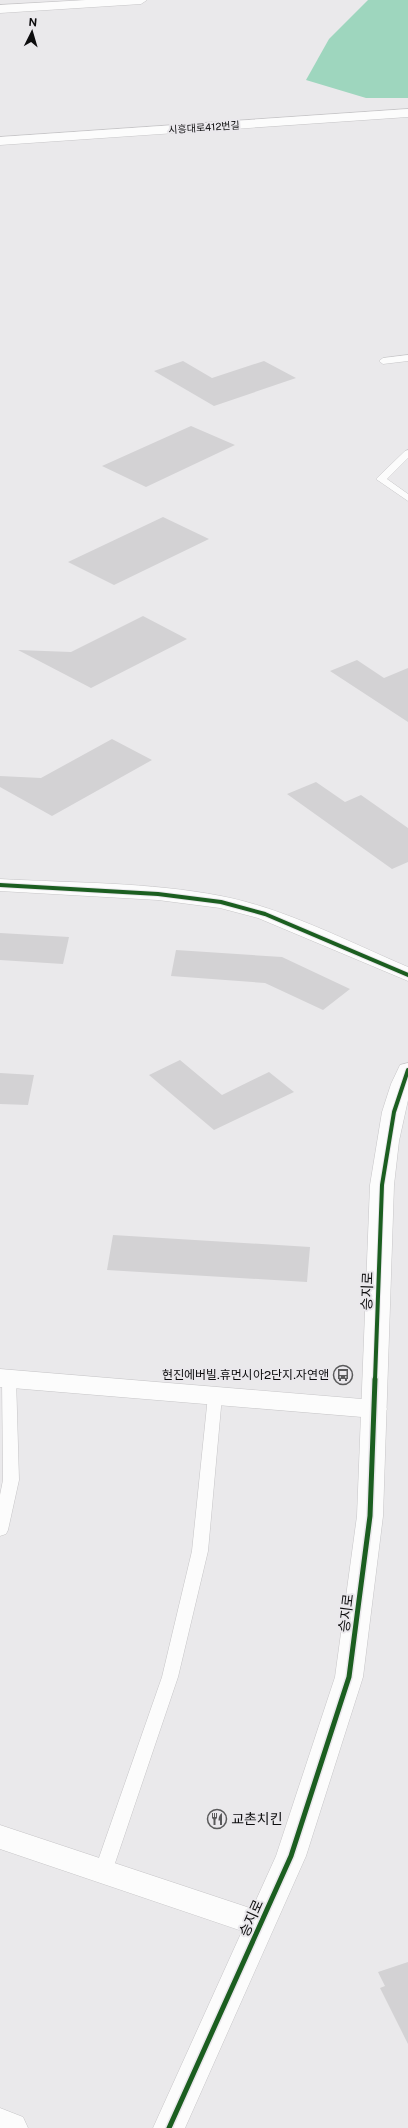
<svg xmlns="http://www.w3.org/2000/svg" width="408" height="2128" font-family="'Public Sans','Noto Sans KR',sans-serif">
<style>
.forest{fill:#9ed6be}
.building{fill:#d3d2d4}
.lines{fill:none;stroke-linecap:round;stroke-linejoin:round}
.service-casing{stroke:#c6c5c7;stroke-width:1}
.minor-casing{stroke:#c6c5c7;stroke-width:1}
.tertiary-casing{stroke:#c6c5c7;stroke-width:1}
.service{fill:#fcfcfc;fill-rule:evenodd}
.minor{fill:#fcfcfc;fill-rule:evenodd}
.tertiary{fill:#fcfcfc;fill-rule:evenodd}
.cycleway-far1-casing{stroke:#eae8ec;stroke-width:6}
.cycleway-casing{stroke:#eae8ec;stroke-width:8}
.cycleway-far1{stroke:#1b5e20;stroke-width:4}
.cycleway{stroke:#1b5e20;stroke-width:5}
.labels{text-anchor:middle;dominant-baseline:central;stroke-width:4;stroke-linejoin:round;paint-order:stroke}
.far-street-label{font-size:10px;fill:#0d0d0e;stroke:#eae8ec}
.poi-label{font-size:12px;fill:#0d0d0e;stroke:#eae8ec;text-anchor:end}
.near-street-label{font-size:14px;fill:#0d0d0e;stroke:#eae8ec}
.near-poi-label{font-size:14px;fill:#0d0d0e;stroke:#eae8ec;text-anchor:start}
</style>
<rect width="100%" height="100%" fill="#eae9eb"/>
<!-- forest -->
<path class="forest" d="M368,0h40v98h-42l-60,-18 23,-41z"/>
<!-- building -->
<path class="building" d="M183,361l29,17 52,-17 32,17 -82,28 -60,-35z
M191,426l44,19 -89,42 -44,-21z
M163,517l46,22 -95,46 -46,-23z
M143,616l44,23 -96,49 -73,-38 53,2z
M357,660l27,18 24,-10v54l-78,-51z
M112,739l40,21 -100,56 -52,-29v-11l41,2z
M316,782l29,20 16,-7 47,33v34l-16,7 -105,-75z
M0,933l69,4 -6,27 -63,-4z
M176,950l106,7 68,32 -27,21 -58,-27 -94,-7z
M180,1060l42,35 47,-23 25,20 -80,38 -65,-55z
M0,1073l34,2 -6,30 -28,-1z
M113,1235l197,12 -3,35 -200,-12z
M408,1962v82l-28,-56 5,-2 -7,-14z"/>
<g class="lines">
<!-- service casing -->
<g class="service-casing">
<path id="service" d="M408,355v6l-25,3 -4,-3 4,-3z
M408,450v8l-21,21 21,15v7l-32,-22 29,-28z
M9,1373l5,1 2,4 3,102 -11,50 -2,4 -6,2v-41l3,-15 -1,-102 2,-4z
M215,1391l5,1 2,4 -14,155 -30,126 -66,195 -3,5 -6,3 -6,-3 -3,-5 68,-195 30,-126 16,-155 2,-4z"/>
</g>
<!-- minor casing -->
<g class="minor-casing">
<path id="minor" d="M86,0h61l-6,4 -141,9v-8z
M0,879c73,4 149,3 221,17 63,12 128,46 187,71v14l-150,-63 -38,-10 -62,-8 -158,-9z
M0,1369l374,31 9,3 4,6 -4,6 -9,3 -374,-31z
M0,1825l271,90 4,9 -4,9 -11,4 -260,-88z"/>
</g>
<!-- tertiary casing -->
<g class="tertiary-casing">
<path id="tertiary" d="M408,109v8l-408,28v-8z
M408,1063v37l-9,41 -5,44 -11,331 -20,161 -57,179 -121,272h-32l123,-272 59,-179 22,-161 13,-331 12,-73 9,-28 9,-19z
M0,2108l23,9 5,11h-28z"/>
</g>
<!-- service -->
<use href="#service" class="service"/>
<!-- minor -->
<use href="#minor" class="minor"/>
<!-- tertiary -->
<use href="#tertiary" class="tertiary"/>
<!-- cycleway-far1 casing -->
<g class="cycleway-far1-casing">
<path id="cycleway-far1" d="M0,885l158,9 63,8 44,12 143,61
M375,1380l7,-195 12,-73 14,-42"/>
</g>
<!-- cycleway casing -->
<g class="cycleway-casing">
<path id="cycleway" d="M169,2128l122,-272 58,-179 21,-161 5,-137"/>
</g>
<!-- cycleway-far1 -->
<use href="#cycleway-far1" class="cycleway-far1"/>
<!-- cycleway -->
<use href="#cycleway" class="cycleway"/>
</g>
<!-- icons -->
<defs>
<g id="bus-ring" transform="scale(1)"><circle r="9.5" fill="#eae8ec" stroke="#5a5a5b" stroke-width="1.5"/><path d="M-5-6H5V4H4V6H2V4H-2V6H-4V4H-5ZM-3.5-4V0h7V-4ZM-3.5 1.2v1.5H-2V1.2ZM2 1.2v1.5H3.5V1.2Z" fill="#5a5a5b"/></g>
<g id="restaurant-ring" transform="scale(1)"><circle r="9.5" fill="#eae8ec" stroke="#5a5a5b" stroke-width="1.5"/><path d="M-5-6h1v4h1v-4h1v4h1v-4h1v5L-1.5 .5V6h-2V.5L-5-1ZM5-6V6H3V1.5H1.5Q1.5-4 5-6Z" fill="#5a5a5b"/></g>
</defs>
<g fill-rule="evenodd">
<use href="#bus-ring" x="343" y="1375"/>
<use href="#restaurant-ring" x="217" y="1819"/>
</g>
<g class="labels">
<!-- far-street labels -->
<g class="far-street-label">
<text transform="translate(204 127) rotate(-4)">시흥대로412번길</text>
</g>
<!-- poi labels -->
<g class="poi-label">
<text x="329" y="1375">현진에버빌.휴먼시아2단지.자연앤</text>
</g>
<!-- near-street labels -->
<g class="near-street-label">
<text transform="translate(367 1291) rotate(-88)">승지로</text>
<text transform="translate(346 1613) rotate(-83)">승지로</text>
<text transform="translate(251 1918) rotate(-66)">승지로</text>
</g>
<!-- near-poi labels -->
<g class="near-poi-label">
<text x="231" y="1819">교촌치킨</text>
</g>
</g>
<!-- north arrow -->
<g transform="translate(32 32) rotate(5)" stroke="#eae8ec" stroke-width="3" paint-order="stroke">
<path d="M0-3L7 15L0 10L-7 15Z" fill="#0d0d0e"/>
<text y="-6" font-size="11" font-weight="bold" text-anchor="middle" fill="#0d0d0e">N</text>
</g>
</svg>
